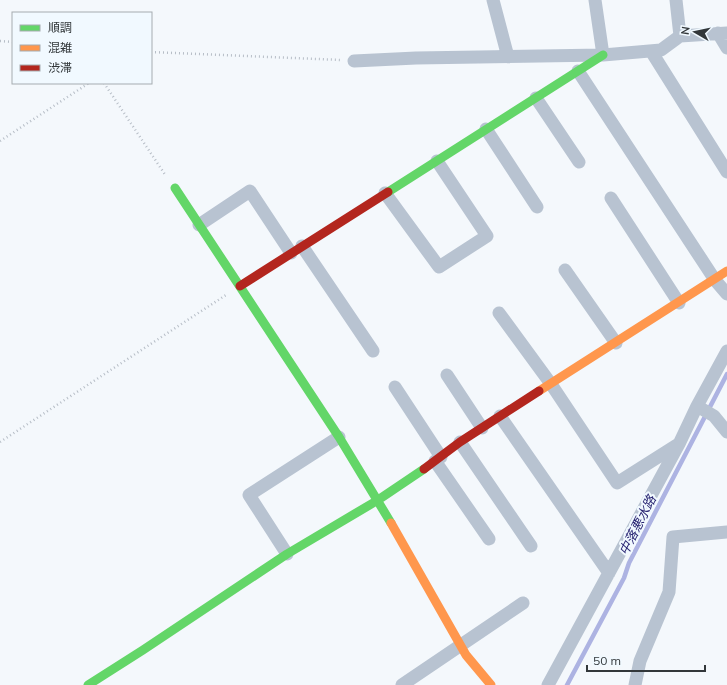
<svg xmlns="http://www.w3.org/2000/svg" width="727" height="685" font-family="Mulish,'Noto Sans JP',sans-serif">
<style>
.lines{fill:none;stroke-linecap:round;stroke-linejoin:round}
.stream{stroke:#adb3e2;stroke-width:4.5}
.path{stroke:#b6bdc6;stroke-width:2.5;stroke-dasharray:1 3;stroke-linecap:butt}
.street{stroke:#b8c3d1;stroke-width:13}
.fast{stroke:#63d668;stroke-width:9}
.slow{stroke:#ff974d;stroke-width:9}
.jam{stroke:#b3261e;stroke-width:9}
.labels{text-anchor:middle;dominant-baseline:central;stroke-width:4;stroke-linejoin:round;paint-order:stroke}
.water-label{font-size:13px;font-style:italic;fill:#2b2774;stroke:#f1f9ff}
</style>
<rect width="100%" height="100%" fill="#f4f8fc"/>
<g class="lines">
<!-- stream -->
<path class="stream" d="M567,685l57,-107 5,-15 98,-189"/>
<!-- path -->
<path class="path" d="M0,41l13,1
M151,52l190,8
M104,83l62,93
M0,141l89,-58
M0,442l226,-147"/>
<!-- street -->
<path class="street" d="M493,0l15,57
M595,0l8,55
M676,0l4,36
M718,33l9,15
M651,51l76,121
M354,61l62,-3 187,-3 58,-5 19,-14 47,-3
M578,71l137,209 12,14
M536,98l43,64
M486,129l51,78
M385,193l54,74 48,-31 -50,-75
M611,198l68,105
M199,225l51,-34 41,62
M302,246l71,105
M565,270l51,73
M499,313l52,71 66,99 60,-38
M447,375l35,53
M395,387l46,70
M697,406l17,10 13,16
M500,416l109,157
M460,442l71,104
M435,461l54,78
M287,554l-38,-59 90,-58
M402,685l121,-82
M548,685l131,-241 18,-38 30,-55
M635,685l5,-24 29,-69 4,-55 54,-5"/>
<!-- fast -->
<path class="fast" d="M175,188l164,249 52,86
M388,192l215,-137
M88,685l55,-35 144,-96 91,-54 46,-31"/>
<!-- slow -->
<path class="slow" d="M539,391l188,-120
M391,523l75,132 25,30"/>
<!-- jam -->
<path class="jam" d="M240,286l148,-94
M424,469l36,-27 79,-51"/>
</g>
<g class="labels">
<!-- water labels -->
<g class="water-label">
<text transform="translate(637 525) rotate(-63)">中落悪水路</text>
</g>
</g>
<!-- legend -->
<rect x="12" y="12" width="140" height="72" fill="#f1f9ff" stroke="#a5abb0"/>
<rect x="20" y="25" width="20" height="6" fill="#63d668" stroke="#a5abb0"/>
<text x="48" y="32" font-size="12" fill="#32373a">順調</text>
<rect x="20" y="45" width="20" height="6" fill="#ff974d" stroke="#a5abb0"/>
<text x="48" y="52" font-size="12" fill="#32373a">混雑</text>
<rect x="20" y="65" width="20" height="6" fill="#b3261e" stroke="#a5abb0"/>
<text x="48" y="72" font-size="12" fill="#32373a">渋滞</text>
<!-- north arrow -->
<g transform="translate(695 32) rotate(279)" stroke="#f1f9ff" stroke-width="3" paint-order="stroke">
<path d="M0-3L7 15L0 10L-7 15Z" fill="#32373a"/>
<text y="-6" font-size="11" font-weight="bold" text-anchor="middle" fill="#32373a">N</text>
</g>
<!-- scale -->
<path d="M587 665v6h118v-6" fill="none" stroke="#32373a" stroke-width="2"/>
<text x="593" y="665" font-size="12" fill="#32373a" stroke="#f1f9ff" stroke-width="3" paint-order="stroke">50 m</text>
</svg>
